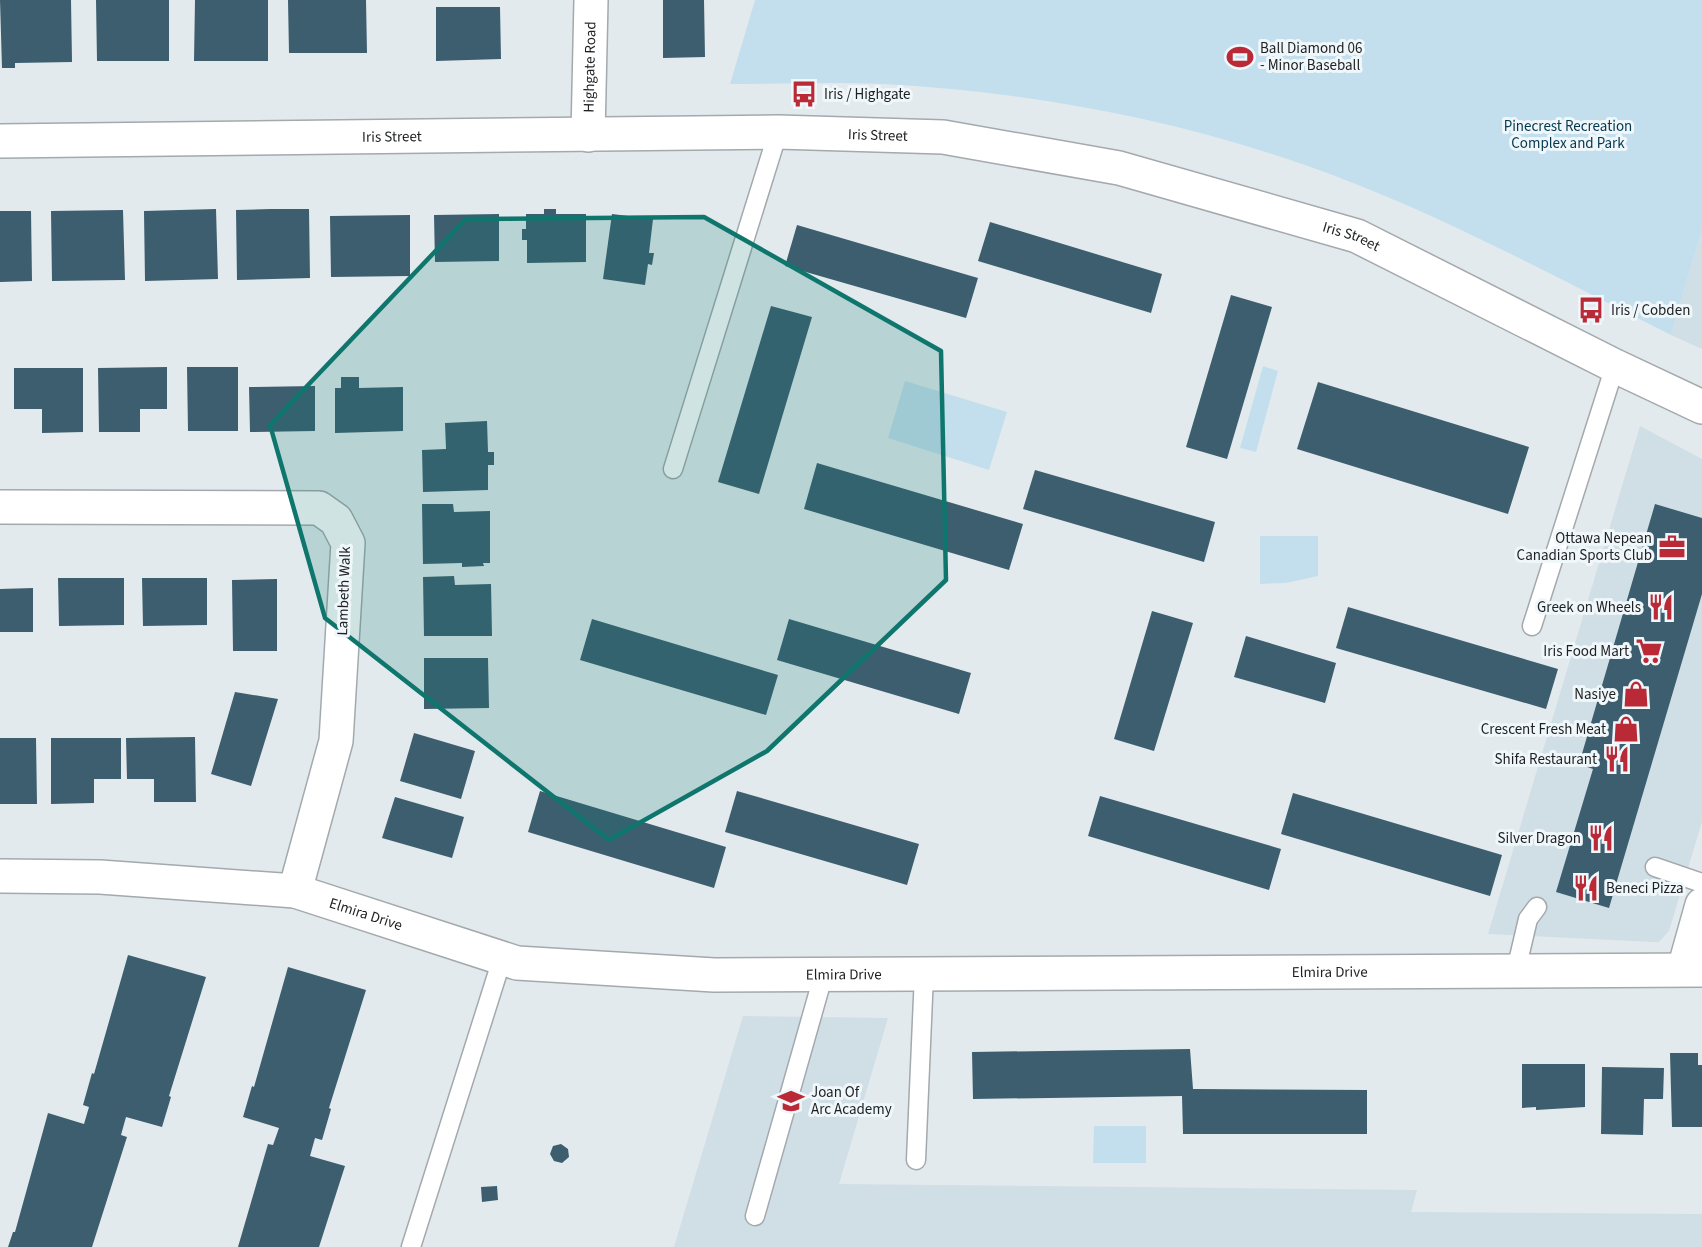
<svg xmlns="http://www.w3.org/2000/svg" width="1702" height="1247" font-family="'Source Sans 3',sans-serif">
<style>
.built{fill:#d0dee6}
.green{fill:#c3dfee}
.building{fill:#3c5e6f}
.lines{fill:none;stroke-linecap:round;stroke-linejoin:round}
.lane-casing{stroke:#a3a9ad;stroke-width:21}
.street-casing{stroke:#a3a9ad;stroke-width:36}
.secondary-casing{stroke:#a3a9ad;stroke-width:36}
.lane{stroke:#fff;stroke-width:18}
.street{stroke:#fff;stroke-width:33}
.secondary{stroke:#fff;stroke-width:33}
.marked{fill:#0f766e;fill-opacity:0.2;stroke:#0f766e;stroke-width:4.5;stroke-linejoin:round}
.labels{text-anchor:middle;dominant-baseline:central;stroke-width:6;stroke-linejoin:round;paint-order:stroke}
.poi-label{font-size:15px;fill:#1d1f21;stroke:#f0f7fb;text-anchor:end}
.street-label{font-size:15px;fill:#1d1f21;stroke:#f0f7fb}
.park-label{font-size:15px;fill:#03374d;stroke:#f0f7fb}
</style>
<rect width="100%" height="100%" fill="#e3eaed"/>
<!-- built -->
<path class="built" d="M1702,229v120l-31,-14z
M1640,426l62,33v363l-33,109 -10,11h-7l-164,-8z
M743,1016l145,2 -49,166 578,6 -6,22 291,2v33h-1028z"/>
<!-- green -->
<path class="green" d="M755,0h947v229l-31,106c-106,-53 -212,-111 -323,-154 -149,-58 -305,-88 -464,-97 -51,-2 -103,0 -154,0z
M1263,366l15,5 -22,81 -16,-4z
M905,381l102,31 -18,58 -101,-32z
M1260,536h58v40l-32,7 -26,1z
M1094,1126h52v37h-53z"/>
<!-- building -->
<path class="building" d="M0,0h71l1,62 -57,1v5h-13z
M96,0h73v61h-72z
M195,0h73v61h-74z
M288,0h78l1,53h-78z
M663,0h41l1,57 -42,1z
M436,7h64l1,52 -65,2z
M216,209l2,70 -73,2 -1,-70z
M271,209h38l1,69 -73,2 -1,-70z
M544,209h12v5h30v48l-59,1v-23h-5v-11h4v-15h18z
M123,210l2,70 -73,1 -1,-70z
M0,211h31l1,70 -32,1z
M499,214v47l-64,1 -1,-47z
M612,214l41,5 -4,34h5l-2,12 -4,-1 -3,21 -42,-6z
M410,215v61l-79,1 -1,-61z
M990,222l172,52 -11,39 -173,-52z
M797,225l181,53 -12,40 -181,-52z
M1231,295l41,12 -45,152 -41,-12z
M771,306l41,11 -53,177 -41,-12z
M167,367v42h-27v23h-41l-1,-64z
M187,367h51v64h-50z
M14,368h69v64l-41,1v-24h-28z
M341,377h18v11l44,-1v44l-68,2v-45h6z
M1318,382l211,65 -21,67 -211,-65z
M315,386v45l-65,1 -1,-45z
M487,421l1,31h6v13h-6v25l-65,2 -1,-42 24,-1 -1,-26z
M817,463l206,61 -14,46 -205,-61z
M1035,470l180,52 -11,40 -181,-53z
M422,504h31l1,8 36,-1v52h-7l1,3 -22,1v-4l-39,1z
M1655,504l47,14v76l-93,314 -53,-16 37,-123 -14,-5z
M454,576l1,9 36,-1 1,52h-68l-1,-59z
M58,578h66v47l-65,1z
M142,578h65v47l-64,1z
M277,579v72h-44l-1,-71z
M33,588v44h-33v-43z
M1348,607l210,62 -12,40 -210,-61z
M1152,611l41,12 -39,128 -40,-12z
M592,619l186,56 -12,40 -186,-55z
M789,619l182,54 -12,41 -182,-54z
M1246,636l90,27 -11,40 -91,-26z
M424,658h64l1,50 -65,1z
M235,692l43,7 -27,87 -40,-12z
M414,733l61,18 -14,48 -61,-18z
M195,737l1,65h-42v-23h-27l-1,-41z
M0,738h36l1,66h-37z
M51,738h70v41h-27v24l-43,1z
M540,791l186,56 -12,41 -186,-56z
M737,791l182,53 -12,41 -182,-53z
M1293,793l209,62 -12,41 -209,-62z
M1100,796l181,53 -12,41 -181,-54z
M395,797l69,20 -12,41 -70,-20z
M128,955l78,22 -37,119 2,1 -9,30 -36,-10 -5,18 6,2 -35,110h-84l5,-15h2l33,-119 36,11 5,-17 -6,-2 9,-32 2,1z
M288,967l78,23 -37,118 2,1 -9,31 -7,-2 -5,18 35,10 -26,81h-81l30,-103 5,1 6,-17 -36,-11 9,-31 2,1z
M1190,1049l3,40 174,1v44h-184l-1,-38 -209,3 -1,-47z
M1670,1053h28v12h4v62h-30z
M1522,1064h63v43l-49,3v-3l-14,1z
M1602,1067l62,1 -1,31h-19l-1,36 -42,-1z
M561,1144l7,5 1,8 -7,6 -8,-2 -4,-7 3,-8z
M497,1186l1,14 -16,2 -1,-15z"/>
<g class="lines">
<!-- lane casing -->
<g class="lane-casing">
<path id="lane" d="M673,469l105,-337
M1532,626l83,-260
M1655,867l47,16
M1516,970l12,-51 9,-12
M916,1160l8,-186
M755,1216l69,-243
M411,1247l91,-288"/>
</g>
<!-- street casing -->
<g class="street-casing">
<g id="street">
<path id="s1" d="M588,135l3,-135"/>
<path d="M0,507l319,1 17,12 12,23 -12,198 -41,150"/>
<path id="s2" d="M0,876l100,1 195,14 222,72 197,12 988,-5"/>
<path d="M1684,969l18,-64"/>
</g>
</g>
<!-- secondary casing -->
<g class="secondary-casing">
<g id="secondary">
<path id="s3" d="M0,141l778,-9 165,5 176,31 238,68 258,130 87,41"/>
</g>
</g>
<!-- lane -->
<use href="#lane" class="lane"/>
<!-- street -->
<use href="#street" class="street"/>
<!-- secondary -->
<use href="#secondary" class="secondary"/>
</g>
<!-- marked area -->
<path class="marked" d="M704,217l237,134 5,229 -179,171 -158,89 -284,-222 -55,-193 196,-206z"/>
<!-- icons -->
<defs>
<g id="stadium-bare" transform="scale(2.07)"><path d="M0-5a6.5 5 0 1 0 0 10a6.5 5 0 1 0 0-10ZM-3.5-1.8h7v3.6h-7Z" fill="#ba2936" stroke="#f0f7fb" stroke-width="2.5" paint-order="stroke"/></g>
<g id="bus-bare" transform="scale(2.07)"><path d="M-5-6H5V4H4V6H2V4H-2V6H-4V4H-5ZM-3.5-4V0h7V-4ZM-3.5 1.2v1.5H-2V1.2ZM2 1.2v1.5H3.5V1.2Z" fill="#ba2936" stroke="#f0f7fb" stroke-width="2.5" paint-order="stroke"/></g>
<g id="office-bare" transform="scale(2.07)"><path d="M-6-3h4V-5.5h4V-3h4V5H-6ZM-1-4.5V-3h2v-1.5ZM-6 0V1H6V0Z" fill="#ba2936" stroke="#f0f7fb" stroke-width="2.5" paint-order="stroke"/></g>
<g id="restaurant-bare" transform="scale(2.07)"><path d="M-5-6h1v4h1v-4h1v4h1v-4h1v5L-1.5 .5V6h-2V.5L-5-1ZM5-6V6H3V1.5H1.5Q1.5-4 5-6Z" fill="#ba2936" stroke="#f0f7fb" stroke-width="2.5" paint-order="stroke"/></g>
<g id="supermarket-bare" transform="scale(2.07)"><path d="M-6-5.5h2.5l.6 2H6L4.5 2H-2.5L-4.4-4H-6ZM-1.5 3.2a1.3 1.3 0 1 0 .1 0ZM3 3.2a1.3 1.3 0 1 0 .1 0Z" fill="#ba2936" stroke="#f0f7fb" stroke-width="2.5" paint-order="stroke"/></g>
<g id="shop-bare" transform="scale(2.07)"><path d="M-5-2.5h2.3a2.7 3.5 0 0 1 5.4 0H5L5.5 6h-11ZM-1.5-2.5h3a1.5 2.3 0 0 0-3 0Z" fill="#ba2936" stroke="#f0f7fb" stroke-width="2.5" paint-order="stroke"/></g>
<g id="school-bare" transform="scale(2.07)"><path d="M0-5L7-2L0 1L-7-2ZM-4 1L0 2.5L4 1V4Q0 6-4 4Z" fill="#ba2936" stroke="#f0f7fb" stroke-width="2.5" paint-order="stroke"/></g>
</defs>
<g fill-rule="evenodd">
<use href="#stadium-bare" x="1240" y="57"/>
<use href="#bus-bare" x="804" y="94"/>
<use href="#bus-bare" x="1591" y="310"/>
<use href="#office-bare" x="1672" y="547"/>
<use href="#restaurant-bare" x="1661" y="607"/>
<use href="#supermarket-bare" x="1649" y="651"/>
<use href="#shop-bare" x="1636" y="694"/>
<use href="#shop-bare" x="1626" y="729"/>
<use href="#restaurant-bare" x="1617" y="759"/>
<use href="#restaurant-bare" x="1601" y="838"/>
<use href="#restaurant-bare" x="1586" y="888"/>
<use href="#school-bare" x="791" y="1101"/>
</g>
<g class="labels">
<!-- poi labels -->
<g class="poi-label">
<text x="1260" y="48" text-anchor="start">Ball Diamond 06<tspan x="1260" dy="17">- Minor Baseball</tspan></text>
<text x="824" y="94" text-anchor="start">Iris / Highgate</text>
<text x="1611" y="310" text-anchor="start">Iris / Cobden</text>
<text x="1652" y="538">Ottawa Nepean<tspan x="1652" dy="17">Canadian Sports Club</tspan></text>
<text x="1641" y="607">Greek on Wheels</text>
<text x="1629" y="651">Iris Food Mart</text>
<text x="1616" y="694">Nasiye</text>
<text x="1606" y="729">Crescent Fresh Meat</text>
<text x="1597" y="759">Shifa Restaurant</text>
<text x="1581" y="838">Silver Dragon</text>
<text x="1606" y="888" text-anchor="start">Beneci Pizza</text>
<text x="811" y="1092" text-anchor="start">Joan Of<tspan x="811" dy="17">Arc Academy</tspan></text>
</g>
<!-- street labels -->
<g class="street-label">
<text stroke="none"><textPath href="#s1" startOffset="68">Highgate Road</textPath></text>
<text stroke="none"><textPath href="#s3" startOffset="878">Iris Street</textPath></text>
<text stroke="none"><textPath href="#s3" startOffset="392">Iris Street</textPath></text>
<text stroke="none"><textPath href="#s3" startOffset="1364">Iris Street</textPath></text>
<text transform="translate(344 591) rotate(-88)">Lambeth Walk</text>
<text stroke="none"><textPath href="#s2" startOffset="370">Elmira Drive</textPath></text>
<text stroke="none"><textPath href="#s2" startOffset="1342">Elmira Drive</textPath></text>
<text stroke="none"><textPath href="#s2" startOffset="856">Elmira Drive</textPath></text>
</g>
<!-- park labels -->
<g class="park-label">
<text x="1568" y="126">Pinecrest Recreation<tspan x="1568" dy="17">Complex and Park</tspan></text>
</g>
</g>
</svg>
